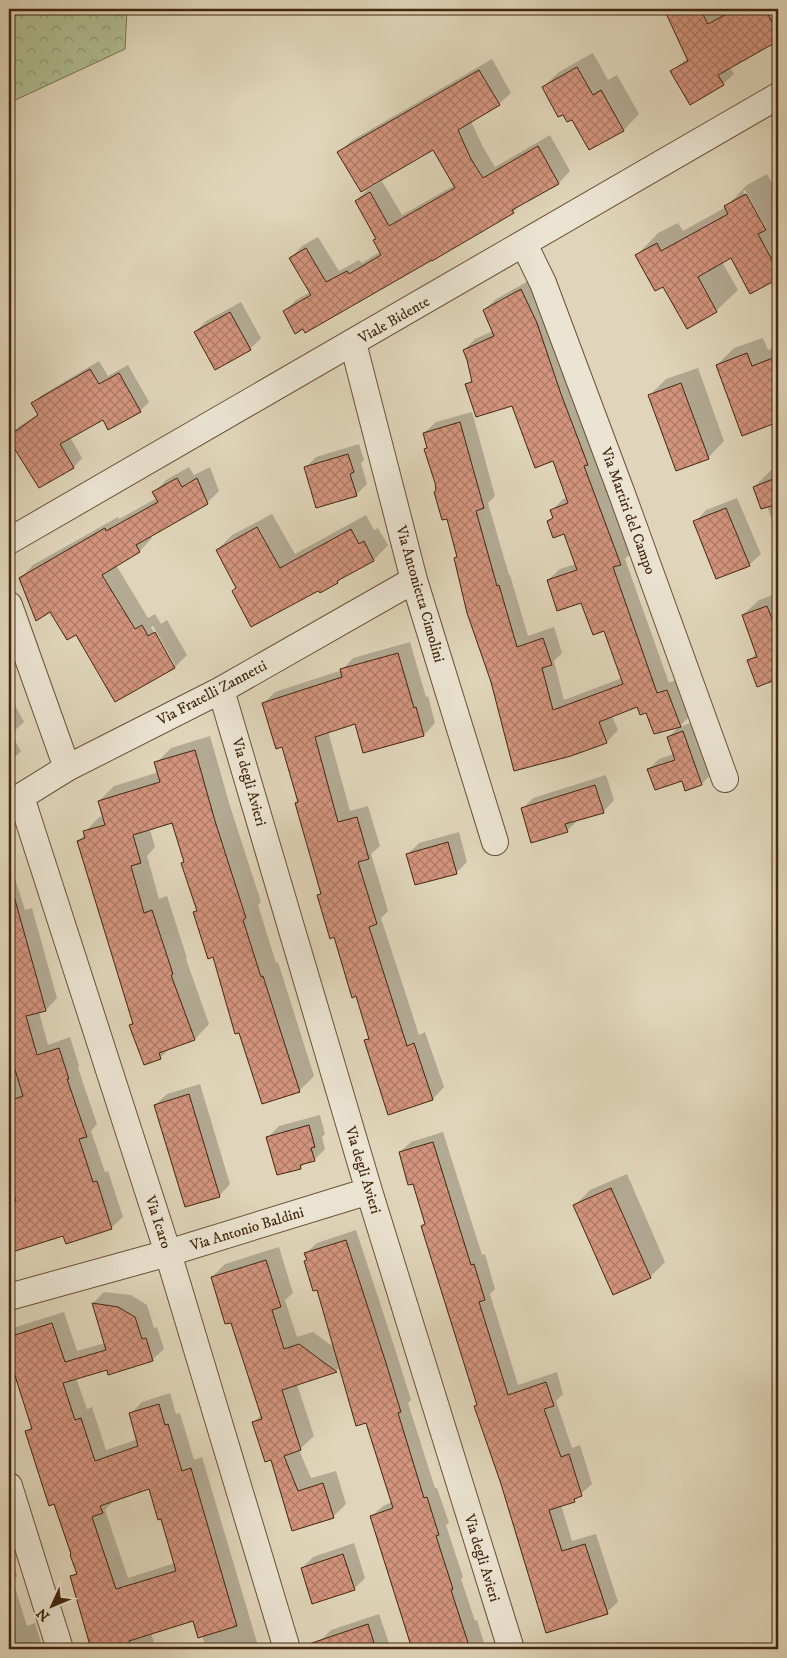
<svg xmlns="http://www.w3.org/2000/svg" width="787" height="1658" font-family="'IM FELL DW Pica',serif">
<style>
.forest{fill:url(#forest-crowns);stroke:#7a724f}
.shadow{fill:#0003;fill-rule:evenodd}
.building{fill:url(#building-cross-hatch);stroke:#43270d;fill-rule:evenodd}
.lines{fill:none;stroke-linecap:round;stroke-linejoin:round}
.minor-casing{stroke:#6a5238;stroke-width:28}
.minor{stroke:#ebe4d2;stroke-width:26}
.labels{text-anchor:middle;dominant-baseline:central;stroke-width:5;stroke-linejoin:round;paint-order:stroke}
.street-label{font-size:15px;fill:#43270d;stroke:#ebe4d2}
</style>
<defs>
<pattern id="forest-crowns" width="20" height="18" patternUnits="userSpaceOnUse" patternTransform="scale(1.25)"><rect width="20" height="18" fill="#b0be91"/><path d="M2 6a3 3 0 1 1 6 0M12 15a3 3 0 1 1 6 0" fill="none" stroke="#919a75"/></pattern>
<pattern id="building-cross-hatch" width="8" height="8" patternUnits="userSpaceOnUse" patternTransform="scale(1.25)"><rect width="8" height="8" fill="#d3947e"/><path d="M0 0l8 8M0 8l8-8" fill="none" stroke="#ad7966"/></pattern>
</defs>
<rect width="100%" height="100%" fill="#e0d5ba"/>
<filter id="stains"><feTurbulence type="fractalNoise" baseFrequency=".004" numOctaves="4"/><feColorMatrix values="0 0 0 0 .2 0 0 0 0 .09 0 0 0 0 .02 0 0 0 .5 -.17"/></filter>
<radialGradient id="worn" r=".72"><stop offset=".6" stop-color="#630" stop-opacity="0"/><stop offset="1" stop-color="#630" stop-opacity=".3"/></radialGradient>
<!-- forest -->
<path class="forest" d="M9,9h118l-2,40 -116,54z"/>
<!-- shadow -->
<path class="shadow" d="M632,9h13l-10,5z
M675,9h4v2l5,-2h31l3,6 12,-6h48v31l-48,27 4,7 -11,10 -51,-13 16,-13 -20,-42z
M593,53l15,27 9,-5 22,39 -15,16 -35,19 -16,-31 -30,-31 16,-15z
M492,59l19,34 -12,11 -28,17 12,26 12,20 55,-32 20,36 -11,12 -37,20 -9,9 -210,116 -19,-16 12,-12 14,-8 -19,-34 11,-12 16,-9 21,34 20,-11 3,3 19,-12 -7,-10 3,-3 -21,-37 12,-12 14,-8 20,34 53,-30 -22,-37 -94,4 12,-11z
M767,174l11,20v83l-27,15 -20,-35 -9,5 16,28 -22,21 -52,-26 -27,-30 21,-22 20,-10 5,8 43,-24 21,-22zM745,190l21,38 -2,2 -21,-39z
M532,279l100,273 -7,7 44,124 9,-4 13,36 -12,12 14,-5 19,51 -10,11 -16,6 -4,-11 -33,-10 10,-10 15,-5 -6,-17 12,-11 -42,-20 -26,10 6,14 -11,12 -36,13 -79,-73 -37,-124 3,-3 -32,-106 2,-2 -4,-14 12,-11 36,-10 23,84 -7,7 21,72h1l18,61 26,-9 8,26 -8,8 10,39 58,-22 -17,-49 -23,-27 -34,-22 12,-11 16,-5 -11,-32 -17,-11 6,-5 -2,-6 11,-11 5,-2 -15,-37 -40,-56 -46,-19 5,-6 -8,-29 11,-11 18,-8 -9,-21 12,-11z
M241,302l20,36 -11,11 -55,-17 11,-11z
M763,338l5,12 10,-4v75l-35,13 -26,-69 17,-17z
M99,361l9,15 20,-11 21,37 -9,9 -37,7 -33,19 12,21 -8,9 -35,19 -30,-49 8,-9 21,-14 -5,-11 9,-8z
M698,368l26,73 -16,17 -58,-63 16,-16z
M359,444l5,16 -3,3 6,21 -11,11 -51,-27 11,-11z
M189,467l5,8 16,-8 9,24 -12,12 -57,33 2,2 -12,13 -24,14 32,53 7,-4 6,10 6,-4 20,35 -12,12 -60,34 -38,-68 -26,-22 -30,-33 12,-13 85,-48 1,2 38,-21 -3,-5 12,-13zM153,626l22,39h-3l-21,-38z
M778,468v69l-11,-31 -13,-19 17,-17z
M737,498l24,56 -12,11 -54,-43 11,-12z
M272,514l23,40 71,-39 8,15 4,-2 10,17 -14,15 -30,15 -6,7 -18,9 -1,-2 -82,-2 -20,-37 15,-15z
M778,593v85l-21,7 -8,-24 8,-9 -14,-37 16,-15z
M410,642l16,55 2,-1 7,27 -11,12 -68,-13 -28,9 22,80 18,-5 12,40 -9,8 17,57 -7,7 38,117 6,-3 19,55 -11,12 -68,-58 5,-5 -14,-41 -21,-59 -17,-40 4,-4 -26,-89 3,-2 -16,-55 -20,-42 12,-12 67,-22 11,-12z
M9,694l15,28 -13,12 10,17 -12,12z
M210,736l20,70 31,96 -3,3 18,58 2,-1 36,114 -15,15 -85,-136 -19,-42 3,-3 -16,-47 3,-3 -12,-39 -23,9 5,17 -8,9 12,43 8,-3 20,62 -1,1 23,65 -14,15 -25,9 -10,10 -30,-33 3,-3 -55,-181 7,-7v-2l14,-15 5,-1 -5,-15 15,-15 45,-14 -3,-9 15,-15z
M606,775l8,25 -11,12 -25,8 -11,11 -45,-22 11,-11z
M459,832l8,30 -11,11 -48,-19 11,-11z
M9,860l16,50 7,-2 25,90 -11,12 -7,2 9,33 22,-8 9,29 -1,2 19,56 -6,7 14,41 3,-1 15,46 -12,11 -47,7 -55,18v-182l7,-2 -7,-23z
M200,1084l30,100 -11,12 -64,-91 12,-11z
M320,1115l5,19 -3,3 3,12 -11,11 -8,2 -5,5 -23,7 -10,-37 11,-11z
M443,1132l39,123 3,-1 10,35 -5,5 28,91 39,-13 6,22 -7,7 16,47 8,-3 12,39 -18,16 -13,5 11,36 24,-7 22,68 -11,10 -105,-129 -27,-77 3,-2 -56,-178 4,-3 -13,-40 -13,-31 11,-10z
M627,1174l38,88 -15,15 -75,-72 15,-15z
M356,1230l40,122 15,48 -3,3 27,85h2l12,35 -3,2 17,52 -2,2 14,42 2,-1 7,23 -1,2 1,4h-52l-1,-2 -17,2 -42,-133 11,-10 9,-4 -25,-81 -26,-55 -5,5 -39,13 17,52 -15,14 12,28 25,-7 10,33 -13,13 -40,12 -22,-70 -17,-37 7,-7 -30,-94 -19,-44 13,-13 54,-17 14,46 -8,7 12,37 16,-5 23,17 -18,-60 -13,-28 3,-2 -2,-6 11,-10z
M104,1292l27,3 16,10 7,23 3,-1 7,22 -12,11 -44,8 -32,10 11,31 5,-2 14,43 32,-11 -8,-25 12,-12 28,-9 6,21 4,-1 14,47 8,-3 57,192h-53l-4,-14 -8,-15 -43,13 5,16h-64l-20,-72 5,-5 -22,-69 -29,-72 6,-5 -23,-73v-18l7,-8 48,-15 13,39 28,-8 -12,-40zM150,1487l12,31 13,45 -47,15 -23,-68 9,-10z
M354,1543l11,35 -11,11 -52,-21 11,-11z
M9,1549l8,27 -4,5 14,45 8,-3 8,26h-34z
M379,1614l12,35h-68l-3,-8 11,-11z
M620,1642l2,7h-24z"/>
<!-- building -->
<path class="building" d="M664,9h36l8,15 28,-15h29l13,24v8l-60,34 6,10 -34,20 -20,-34 18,-10z
M577,67l16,28 8,-5 23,41 -35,19 -17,-30 -5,2 -4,-7 -5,2 -16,-30z
M479,70l21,35 -42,25 13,29 12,19 55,-32 21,38 -47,26 2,3 -82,48v-1l-127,73 -2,-4 -8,5 -12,-23 28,-16 -22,-37 17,-10 20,34 21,-11 2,3 32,-19 -8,-15 3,-1 -21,-38 15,-9 19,34 66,-38 -22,-38 -72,42 -24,-40z
M746,194l20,36 -8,4 20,37v8l-28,15 -19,-36 -33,19 19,35 -30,17 -24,-42 -8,4 -20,-36 22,-12 4,8 67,-37 -4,-8z
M521,289l16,34 24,71 27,71 -4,1 37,99 -8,2 44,126 10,-3 14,37 -27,7 -8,-21 -6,2 -3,-8 -38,15 8,21 -36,13 -57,15 -23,-89 -24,-69 -13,-55 3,-1 -10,-38 -5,1 -8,-28 2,-1 -1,-8 -11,-34 3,-1 -4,-15 37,-11 24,86 -8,3 21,75 2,-1 18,62 26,-9 9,27 -10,3 11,42 70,-26 -19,-53 -11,4 -12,-32 -24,8 -10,-31 30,-10 -13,-36 -11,4 -6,-17 6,-3 -3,-8 18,-7 -15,-42 -18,7 -23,-62 -36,11 -11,-33 7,-2 -5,-22 -4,-10 31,-14 -11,-26z
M230,312l21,38 -36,20 -21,-38z
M747,353l5,13 26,-10v66l-36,14 -26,-71z
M90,369l9,15 20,-11 22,39 -33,18 -5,-10 -43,24 14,24 -35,20 -30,-48v-4l29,-21 -7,-12z
M681,383l28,76 -33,12 -28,-76z
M348,454l6,18 -4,2 7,22 -41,12 -12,-41z
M778,477v27l-17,5 -8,-22z
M177,478l5,9 15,-9 11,26 -72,41 4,7 -38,23 33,54 7,-4 6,11 7,-4 20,36 -60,34 -39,-67 -9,5 -17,-28 -14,9 -17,-43 86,-50 1,3 52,-29 -6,-10z
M726,508l24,58 -34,13 -23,-58z
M257,527l23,41 71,-39 8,15 5,-3 10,20 -37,20 1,2 -18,10 -2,-2 -67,36 -19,-36 4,-3 -20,-38z
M767,606l11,28v45l-21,8 -10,-27 10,-3 -15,-42z
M398,653l16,55 2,-1 8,29 -61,17 -8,-29 -40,13 23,85 19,-5 12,42 -11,3 19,62 -8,3 38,119 7,-3 19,57 -45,15 -24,-75 5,-1 -13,-43 -4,2 -18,-61 -4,2 -13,-44 4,-1 -26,-91 3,-1 -16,-55 -6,2 -14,-46 80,-26 -2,-8z
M683,731l19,54 -17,6 -3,-10 -27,9 -8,-21 28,-9 -8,-23z
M195,750l20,71 31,97 -3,2 18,57 2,-1 37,116 -38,12 -23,-71 -4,1 -22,-77 -5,2 -15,-47 4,-1 -16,-48 3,-1 -12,-39 -39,12 8,28 -10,3 13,47 8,-3 21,64 -2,1 24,65 -36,13 2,6 -17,6 -15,-40 4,-1 -56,-183 8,-3 -2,-7 22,-6 -7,-24 62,-19 -6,-20z
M595,785l9,28 -39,11 3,8 -37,11 -10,-35z
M448,842l9,32 -42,11 -9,-31z
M14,896l32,115 -20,5 11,39 22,-7 10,31h-2l20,58 -8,2 14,43 4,-1 15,48 -46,15 -3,-8 -54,17v-50l7,-2 -7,-21v-79l14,-5 -14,-46v-73h3l-3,-13v-67z
M189,1094l31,103 -35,10 -31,-102z
M309,1125l6,22 -4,1 4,13 -15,4 1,4 -24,6 -11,-38z
M433,1142l38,123 3,-1 11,36 -6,2 29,93 38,-13 8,24 -10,3 17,48 8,-3 13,42 -8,3 1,3 -26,8 13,41 23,-7 23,70 -62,19 -45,-149 -27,-78 3,-1 -56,-179 4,-2 -12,-40 -5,1 -9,-33z
M611,1188l40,90 -38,17 -40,-90z
M346,1240l40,123 15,49 -3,1 26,85 3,-1 12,38 -3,1 17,53 -2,1 19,59h-58l-42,-133 23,-8 -27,-85 -10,3 -39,-136 -4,1 -9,-30 3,-1 -3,-7z
M266,1260l15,47 -9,3 12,39 15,-5 38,28 -55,18 19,60 -17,6 14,35 25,-8 11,35 -42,13 -21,-71 -6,2 -13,-40 10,-3 -31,-96 -6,1 -14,-47z
M92,1303l26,4 17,10 7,22 4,-1 7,23 -45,14 -1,-5 -44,13 12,37 6,-2 14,43 43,-15 -9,-33 30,-9 6,21 3,-1 14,47 9,-3 46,158 -39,12 -5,-17 -64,20 2,3 -15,5h-25l-21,-73 7,-2 -7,-19 1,-1 -17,-50 -5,2 -24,-75 7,-2 -23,-72v-20l43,-14 13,39 41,-12zM149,1489l9,31 3,-1 15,52 -60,18 -24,-72 11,-4 -3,-7z
M343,1554l12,36 -43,14 -11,-36z
M368,1624l8,25h-72l-1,-3z"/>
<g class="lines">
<!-- minor casing -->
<g class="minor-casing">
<path id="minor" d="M524,244l19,39 79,211 103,285
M353,343l61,237 81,262
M9,541l769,-445
M9,605l58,163
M221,690l148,501 142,458
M21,797l147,456 119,396
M9,804l58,-36 154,-78 193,-110
M9,1297l159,-44 201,-62
M9,1486l51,163"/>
</g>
<!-- minor -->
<use href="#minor" class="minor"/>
</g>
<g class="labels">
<!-- street labels -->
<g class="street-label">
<text transform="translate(394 320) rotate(-30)">Viale Bidente</text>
<text transform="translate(628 511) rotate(70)">Via Martiri del Campo</text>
<text transform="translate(420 594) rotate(74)">Via Antonietta Cimolini</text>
<text transform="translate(212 693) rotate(-28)">Via Fratelli Zannetti</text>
<text transform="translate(249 782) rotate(74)">Via degli Avieri</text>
<text transform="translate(363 1170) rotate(73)">Via degli Avieri</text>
<text transform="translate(158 1222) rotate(72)">Via Icaro</text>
<text transform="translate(247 1229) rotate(-17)">Via Antonio Baldini</text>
<text transform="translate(482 1558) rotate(73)">Via degli Avieri</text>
</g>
</g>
<!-- margin -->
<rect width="787" height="1658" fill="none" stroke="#e0d5ba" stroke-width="30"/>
<rect x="10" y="10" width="767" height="1638" fill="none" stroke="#43270d" stroke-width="2.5"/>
<rect x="15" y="15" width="757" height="1628" fill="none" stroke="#43270d"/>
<!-- north arrow -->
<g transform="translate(52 1606) rotate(226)" stroke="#ebe4d2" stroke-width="4" paint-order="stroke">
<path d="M0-4L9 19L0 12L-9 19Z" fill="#43270d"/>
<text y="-8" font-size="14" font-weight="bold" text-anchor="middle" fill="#43270d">N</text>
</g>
<rect width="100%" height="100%" filter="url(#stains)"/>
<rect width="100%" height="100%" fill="url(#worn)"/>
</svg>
